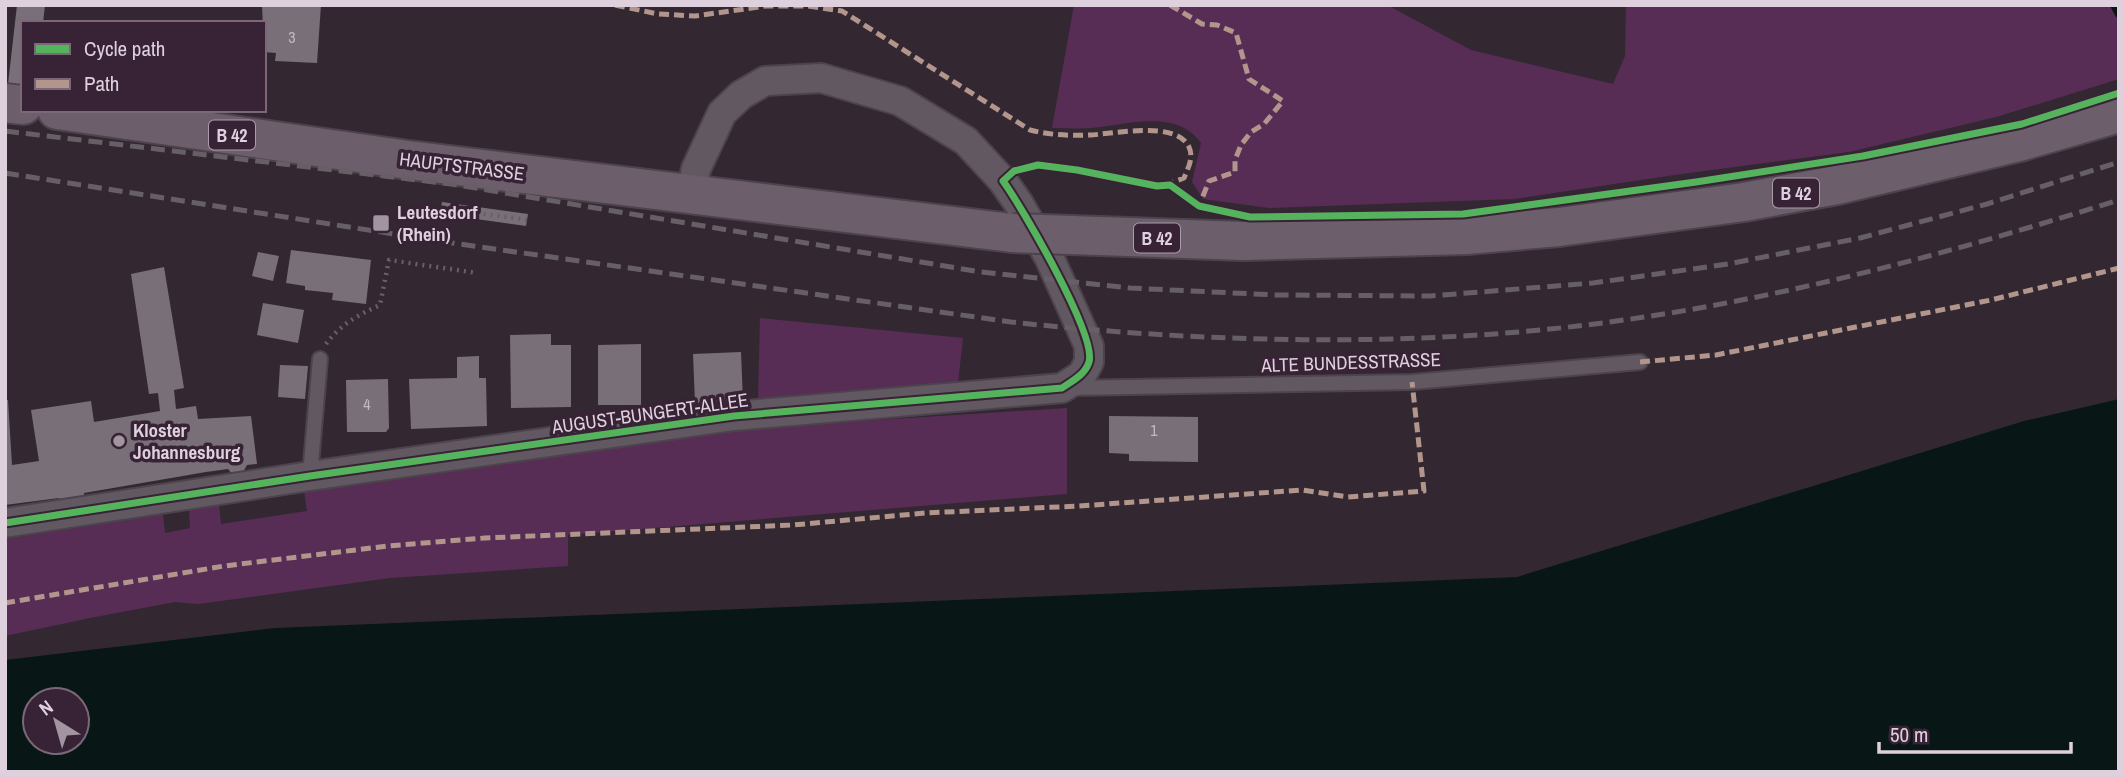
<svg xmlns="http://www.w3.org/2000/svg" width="2124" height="777" font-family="'Archivo Narrow',sans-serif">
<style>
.green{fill:#572d55}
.water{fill:#081716;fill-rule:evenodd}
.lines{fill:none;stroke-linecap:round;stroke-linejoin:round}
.stream{stroke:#081716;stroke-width:8}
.building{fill:#796f78}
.service-casing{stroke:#4d434d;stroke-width:18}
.minor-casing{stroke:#4d434d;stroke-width:32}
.primary-casing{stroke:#4d434d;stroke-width:42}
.path{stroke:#686067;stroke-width:4.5;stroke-dasharray:2 5;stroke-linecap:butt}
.service{stroke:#625861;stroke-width:14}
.minor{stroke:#625861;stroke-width:28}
.primary{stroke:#6d5e6c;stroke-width:38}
.rail{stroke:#675f66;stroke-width:5;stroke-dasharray:14 7;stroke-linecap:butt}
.primary-bridge-casing{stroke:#4d434d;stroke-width:42;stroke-linecap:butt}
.primary-bridge{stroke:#6d5e6c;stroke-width:38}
.quiet{stroke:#b2968c;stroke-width:5;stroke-dasharray:10 5;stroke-linecap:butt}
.cycleway-casing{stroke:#382336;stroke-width:11}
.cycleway{stroke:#56b35d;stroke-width:7}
.poi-dot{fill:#a295a1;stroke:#382336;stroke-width:2.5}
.labels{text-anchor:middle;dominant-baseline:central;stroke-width:7;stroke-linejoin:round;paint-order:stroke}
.number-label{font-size:16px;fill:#c5b8c4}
.shield{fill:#382336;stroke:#ac9cab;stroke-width:2}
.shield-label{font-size:18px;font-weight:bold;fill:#ded0dd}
.street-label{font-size:19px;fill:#ded0dd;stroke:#382336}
.poi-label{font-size:19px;font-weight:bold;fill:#ded0dd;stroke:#382336;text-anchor:start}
</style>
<rect width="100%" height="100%" fill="#332832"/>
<!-- green -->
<path class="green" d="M1074,5h313l84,45 142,34 12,-28 1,-51h493v74l-123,38 -147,35 -175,23 -160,24 -245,9 -66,-9 -11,-17 9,-39c-24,-35 -75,-18 -110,-15 -13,1 -26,0 -39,0z
M760,318l203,20 -5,45 -200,16z
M1067,408v86l-499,41v31l-178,12 -192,26 -23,-2 -85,16 -85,18v-97l158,-25 2,19 25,-5 -1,-19 30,-6 2,21 86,-13 -3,-20 429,-62z"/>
<!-- water -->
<path class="water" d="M2119,399v373h-2114v-112l269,-32 1243,-51 507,-156zM35,700h42v42h-42z"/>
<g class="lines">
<!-- stream -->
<path class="stream" d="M2114,5l5,9"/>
</g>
<!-- building -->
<path class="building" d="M17,5h28l-2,18h-20v63l-15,-2z
M262,5h59l-4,58 -42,-2 1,-8 -12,-1z
M442,202l86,12 -2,12 -86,-12z
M291,250l80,10 -5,44 -34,-4 1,-7 -28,-3v-4l-19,-3z
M258,252l21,4 -6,25 -21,-5z
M164,267l20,121 -10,2 2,19 20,-3 2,13 53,-3 6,48 -10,1 -5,9 -9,1 -5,-6 -22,3 -122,21v5l-24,5 -1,-5 -54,7v-105h3l4,65 27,-4 -8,-51 60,-9 3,21 66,-11 -2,-18 -9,1 -18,-120z
M263,303l41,7 -6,33 -41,-8z
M551,334v11h20v62l-60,1 -1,-73z
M641,344v61h-43v-60z
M741,352l2,49 -48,2 -2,-49z
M479,356v22h7l1,48 -76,3 -2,-50 48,-1v-21z
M280,365l28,1 -3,33 -27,-2z
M388,379l1,49 -3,4h-39l-1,-52z
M1109,416l89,1v45l-69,-1v-7l-20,-1z"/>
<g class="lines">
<!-- service casing -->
<g class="service-casing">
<path id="service" d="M1070,388l342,-6 228,-20
M310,476l10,-117"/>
</g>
<!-- minor casing -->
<g class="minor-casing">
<path id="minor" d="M5,523l305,-47 424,-60 328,-28 20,-13 7,-13v-16l-40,-89 -30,-53 -16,-23 -37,-40 -66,-40 -79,-23 -56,3 -24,14 -19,18 -26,56 -5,25"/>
</g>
<!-- primary casing -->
<g class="primary-casing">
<path id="primary" d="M5,103l18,2
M57,110l351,50 604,73
M1071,235l172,6 223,-6 93,-8 185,-25 93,-17 182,-43 100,-29"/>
</g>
<!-- path -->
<path class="path" d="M442,208l85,12
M326,344c15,-20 32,-29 54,-39l9,-45 88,13"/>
<!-- service -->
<use href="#service" class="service"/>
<!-- minor -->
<use href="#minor" class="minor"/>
<!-- primary -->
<use href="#primary" class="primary"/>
<!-- rail -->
<path class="rail" d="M5,131l446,53 530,88 149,16 147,7 153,1 163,-13 135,-19 132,-26 127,-34 132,-42
M5,173l433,68 573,81c186,20 388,26 575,3 182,-22 358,-70 533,-125"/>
<!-- primary-bridge casing -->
<g class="primary-bridge-casing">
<path id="primary-bridge" d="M1012,233l59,2"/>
</g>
<!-- primary-bridge -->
<use href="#primary-bridge" class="primary-bridge"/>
<!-- quiet -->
<path class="quiet" d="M615,5l43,9 37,2 71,-10h42l34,5 188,119c20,5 40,6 60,5 23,-1 87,-15 99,12 5,11 -1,21 -5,31l-19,7
M1170,5l32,19 15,1 19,8 13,46 34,22 -19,23 -13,8 -10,13 -6,15v12l-26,9 -10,25
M1640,362l76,-7 275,-55 128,-32
M5,603l219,-37 164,-20 97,-8 308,-13 132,-12 154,-7 223,-16 46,7 76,-6 -12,-109"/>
<!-- cycleway casing -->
<g class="cycleway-casing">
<path id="cycleway" d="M5,523l305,-47 424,-60 328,-28c10,-7 23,-13 27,-26 8,-26 -67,-155 -86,-181l11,-10 24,-6 39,5 80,16 13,-1 29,21 51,11 213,-3 233,-32 167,-26 159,-32 97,-31"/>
</g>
<!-- cycleway -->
<use href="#cycleway" class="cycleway"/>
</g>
<!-- markers -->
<g class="poi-dot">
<rect x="372" y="214" width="18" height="18" rx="3.5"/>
<circle cx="119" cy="441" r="7"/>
</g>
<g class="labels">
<!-- number labels -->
<g class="number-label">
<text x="292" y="37">3</text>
<text x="367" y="404">4</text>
<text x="1154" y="430">1</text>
</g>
<!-- shield labels -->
<g class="shield">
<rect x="209" y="120.5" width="46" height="29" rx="5"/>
<rect x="1773" y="178.5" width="46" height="29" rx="5"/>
<rect x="1134" y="223.5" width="46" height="29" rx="5"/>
</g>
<g class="shield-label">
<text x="232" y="135">B 42</text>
<text x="1796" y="193">B 42</text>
<text x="1157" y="238">B 42</text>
</g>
<!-- street labels -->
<g class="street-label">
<text transform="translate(462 166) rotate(7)">HAUPTSTRASSE</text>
<text transform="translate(1351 362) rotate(-2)">ALTE BUNDESSTRASSE</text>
<text transform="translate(650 413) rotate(-8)">AUGUST-BUNGERT-ALLEE</text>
</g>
<!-- poi labels -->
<g class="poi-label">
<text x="397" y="212">Leutesdorf<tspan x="397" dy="22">(Rhein)</tspan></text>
<text x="133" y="430">Kloster<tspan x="133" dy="22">Johannesburg</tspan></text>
</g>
</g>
<!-- border -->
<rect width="2124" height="777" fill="none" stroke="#ded0dd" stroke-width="14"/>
<!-- legend -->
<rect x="21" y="21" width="245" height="91" fill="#382336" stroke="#7a6879" stroke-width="2"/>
<rect x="35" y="44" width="35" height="10" fill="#56b35d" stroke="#7a6879" stroke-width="2"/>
<text x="84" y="56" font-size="21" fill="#ded0dd">Cycle path</text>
<rect x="35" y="79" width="35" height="10" fill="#b2968c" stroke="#7a6879" stroke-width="2"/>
<text x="84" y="91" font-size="21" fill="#ded0dd">Path</text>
<!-- north arrow -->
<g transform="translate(56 721) rotate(323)"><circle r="33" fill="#382336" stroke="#7a6879" stroke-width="2"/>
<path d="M0-5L12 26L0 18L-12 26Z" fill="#a295a1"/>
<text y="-10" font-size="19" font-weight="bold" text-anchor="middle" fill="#ded0dd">N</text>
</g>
<!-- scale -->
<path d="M1879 742v10h192v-10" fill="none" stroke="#ded0dd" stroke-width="3.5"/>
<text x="1890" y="742" font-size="21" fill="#ded0dd" stroke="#382336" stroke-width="5" paint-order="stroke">50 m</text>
</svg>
